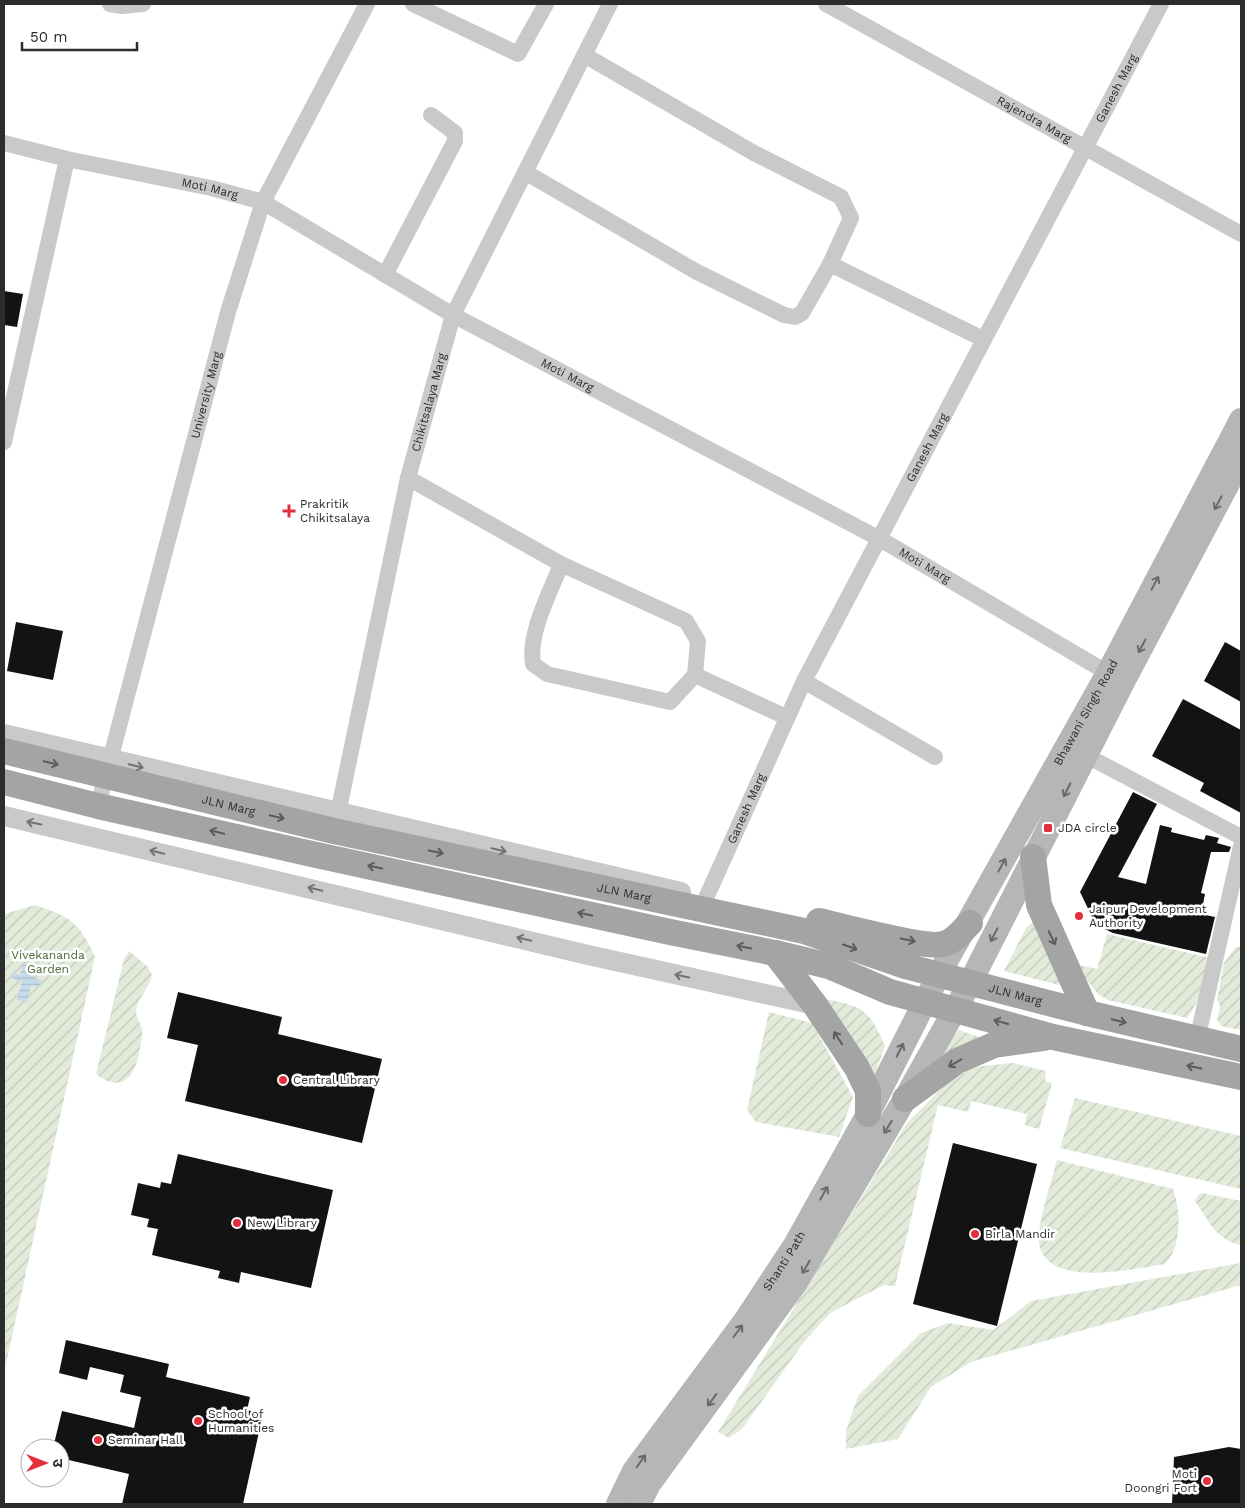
<svg xmlns="http://www.w3.org/2000/svg" width="1245" height="1508" font-family="'Work Sans','Noto Sans Devanagari',sans-serif">
<style>
.garden{fill:url(#garden-furrows)}
.water{fill:url(#water-rules)}
.building{fill:#131313}
.lines{fill:none;stroke-linecap:round;stroke-linejoin:round}
.minor{stroke:#c9c9c9;stroke-width:16}
.tertiary{stroke:#c9c9c9;stroke-width:20}
.secondary{stroke:#b6b6b6;stroke-width:24}
.primary{stroke:#a4a4a4;stroke-width:26}
.oneway{stroke:#6a6a6a}
.oneway2{stroke:#5c5c5c}
.oneway3{stroke:#737373}
.poi-dot{fill:#e22f3b;stroke:#fff;stroke-width:2}
.labels{text-anchor:middle;dominant-baseline:central;stroke-width:5;stroke-linejoin:round;paint-order:stroke}
.street-label{font-size:12px;fill:#2c2c2c;stroke:#fff}
.poi-label{font-size:12px;fill:#2c2c2c;stroke:#fff;text-anchor:start}
.park-label{font-size:12px;fill:#4f673b;stroke:#fff}
</style>
<defs>
<pattern id="garden-furrows" width="10" height="10" patternUnits="userSpaceOnUse" patternTransform="scale(1.25)"><rect width="10" height="10" fill="#e2eada"/><path d="M-1 1l2-2M0 10L10 0M9 11l2-2" fill="none" stroke="#c2c9bb"/></pattern>
<pattern id="water-rules" width="6" height="5" patternUnits="userSpaceOnUse" patternTransform="scale(1.25)"><rect width="6" height="5" fill="#c6dcea"/><path d="M0 2.5h6" fill="none" stroke="#aabdc9"/></pattern>
</defs>
<rect width="100%" height="100%" fill="#fff"/>
<!-- garden -->
<path class="garden" d="M35,905c36,12 44,17 60,52l-91,416v-459z
M1033,922l34,65 -63,-16 22,-43z
M1107,934l103,24 -11,41 -12,19 -79,-18 -10,-6 -24,-30 23,5z
M1241,946v84l-20,-4 -4,-6 3,-14 -3,-6 7,-37 11,-15z
M129,951l19,16 4,8c-3,12 -14,24 -16,35 0,8 4,12 6,19 1,5 -1,13 -2,19 -4,27 -17,47 -44,26l28,-115z
M826,999c39,8 43,11 59,47l-13,36z
M769,1012l43,11 41,74 -14,40 -83,-15 -9,-12z
M959,1030l28,10 -62,30z
M1013,1063l33,8 -1,10 7,2 -13,46 -14,-4 2,-11 -56,-13 -3,11 -30,-7 -43,181 -11,-1 -54,28 -26,29 -62,87 -13,9 -11,-6 189,-309 40,-40 27,-16z
M1075,1098l166,38v53l-181,-41z
M1057,1160l116,29c8,22 9,58 -8,75 -31,5 -131,28 -126,-30 2,-23 12,-51 18,-74z
M1202,1193l39,8v44c-24,-4 -33,-25 -46,-44l3,-6z
M1241,1263v22l-270,77 -40,25 -33,52 -52,10v-18l12,-35 63,-63 27,-10 45,7 38,-29z"/>
<!-- water -->
<path class="water" d="M28,963l5,2 2,5 -1,8 7,2 -1,7 -9,-2 -4,17 -10,-2 5,-19 -10,-3 1,-5 7,2 2,-9z"/>
<!-- building -->
<path class="building" d="M4,291l19,3 -6,33 -13,-2z
M16,622l47,9 -10,49 -46,-9z
M1225,642l16,9v51l-37,-21z
M1183,699l58,31v83l-41,-22 4,-8 -52,-27z
M1133,792l24,12 -39,73 28,7 14,-59 12,3 -1,4 33,8 2,-5 13,3 -2,5 14,4 -2,5h-18l-10,41 4,1 -4,20 14,3 -9,37 -93,-21 -17,-8 -16,-33z
M178,992l104,25 -4,17 104,25 -20,84 -177,-42 13,-56 -31,-7z
M953,1143l84,21 -40,162 -84,-22z
M178,1154l155,36 -22,98 -70,-16 -2,11 -21,-5 2,-7 -68,-16 6,-26 -11,-2 2,-8 -18,-4 7,-32 22,5 1,-6 10,2z
M66,1340l103,24 -3,13 84,20 -3,13 16,4 -20,90h-121l7,-30 -69,-16v-10h-7l9,-37 72,17 7,-31 -21,-5 4,-17 -34,-8 -3,13 -28,-7z
M1229,1447l12,2v55h-69l2,-47z"/>
<g class="lines">
<!-- minor -->
<g class="minor">
<path d="M110,4l12,2 21,-2"/>
<path d="M413,4l105,50 28,-50"/>
<path id="s1" d="M826,4l415,230"/>
<path id="s2" d="M4,143l63,16 144,29 52,14 190,113 427,224 228,134"/>
<path d="M525,172l172,100 87,43 11,2 7,-4 28,-49 21,-46 -10,-21 -87,-44 -168,-97"/>
<path d="M830,264l153,75"/>
<path d="M385,275l70,-134v-8l-24,-18"/>
<path d="M4,442l63,-283"/>
<path d="M408,478l153,86 125,57 12,20 -3,34 -25,27 -123,-28 -14,-10c-5,-32 17,-70 28,-100"/>
<path d="M695,675l91,42"/>
<path d="M804,681l131,76"/>
<path d="M1085,755l156,82"/>
<path id="s3" d="M98,806l130,-494 35,-110 104,-198"/>
<path id="s4" d="M336,823l72,-345 45,-163 157,-311"/>
<path id="s5" d="M706,898l98,-217 357,-677"/>
<path d="M1197,1040l44,-194"/>
</g>
<!-- tertiary -->
<path class="tertiary" d="M4,734l677,158
M4,816l584,139 227,50"/>
<!-- secondary -->
<g class="secondary">
<path id="s6" d="M618,1504l16,-33 111,-150 50,-76 73,-131 71,-140 169,-301 133,-253"/>
<path d="M639,1504l10,-20 146,-200 110,-185 66,-118 153,-301 117,-221"/>
</g>
<!-- primary -->
<g class="primary">
<path id="s7" d="M4,751l330,80 470,100 101,35 182,47 154,36"/>
<path d="M4,782l94,24 214,48 358,78 105,21 54,13 61,26 163,45 188,40"/>
<path d="M1033,857l6,48 48,108"/>
<path d="M819,921c22,5 107,28 124,23 11,-2 20,-14 27,-21"/>
<path d="M775,953l40,52 42,63 11,23v23"/>
<path d="M905,1099l52,-38 37,-16 50,-7"/>
</g>
</g>
<!-- one-way arrows -->
<defs><path id="oneway-shaft" d="M-6 0H5M1.5-3L5.5 0L1.5 3" fill="none" stroke-width="1.6" stroke-linecap="round" stroke-linejoin="round" transform="scale(1.25)"/></defs>
<g class="oneway">
<use href="#oneway-shaft" transform="translate(1218 503) rotate(118)"/>
<use href="#oneway-shaft" transform="translate(1155 583) rotate(-62)"/>
<use href="#oneway-shaft" transform="translate(1142 646) rotate(118)"/>
<use href="#oneway-shaft" transform="translate(1067 790) rotate(117)"/>
<use href="#oneway-shaft" transform="translate(1002 865) rotate(-61)"/>
<use href="#oneway-shaft" transform="translate(994 935) rotate(117)"/>
<use href="#oneway-shaft" transform="translate(900 1050) rotate(-63)"/>
<use href="#oneway-shaft" transform="translate(888 1127) rotate(121)"/>
<use href="#oneway-shaft" transform="translate(824 1193) rotate(-61)"/>
<use href="#oneway-shaft" transform="translate(806 1267) rotate(120)"/>
<use href="#oneway-shaft" transform="translate(738 1331) rotate(-53)"/>
<use href="#oneway-shaft" transform="translate(712 1400) rotate(126)"/>
<use href="#oneway-shaft" transform="translate(641 1461) rotate(-55)"/>
</g>
<g class="oneway2">
<use href="#oneway-shaft" transform="translate(51 763) rotate(14)"/>
<use href="#oneway-shaft" transform="translate(277 817) rotate(13)"/>
<use href="#oneway-shaft" transform="translate(217 832) rotate(-167)"/>
<use href="#oneway-shaft" transform="translate(436 852) rotate(12)"/>
<use href="#oneway-shaft" transform="translate(375 867) rotate(-168)"/>
<use href="#oneway-shaft" transform="translate(585 914) rotate(-168)"/>
<use href="#oneway-shaft" transform="translate(1052 938) rotate(64)"/>
<use href="#oneway-shaft" transform="translate(908 940) rotate(12)"/>
<use href="#oneway-shaft" transform="translate(744 947) rotate(-169)"/>
<use href="#oneway-shaft" transform="translate(850 947) rotate(19)"/>
<use href="#oneway-shaft" transform="translate(1119 1021) rotate(14)"/>
<use href="#oneway-shaft" transform="translate(1001 1022) rotate(-164)"/>
<use href="#oneway-shaft" transform="translate(838 1038) rotate(-123)"/>
<use href="#oneway-shaft" transform="translate(955 1063) rotate(150)"/>
<use href="#oneway-shaft" transform="translate(1194 1067) rotate(-168)"/>
</g>
<g class="oneway3">
<use href="#oneway-shaft" transform="translate(136 766) rotate(13)"/>
<use href="#oneway-shaft" transform="translate(34 823) rotate(-168)"/>
<use href="#oneway-shaft" transform="translate(499 850) rotate(14)"/>
<use href="#oneway-shaft" transform="translate(157 852) rotate(-167)"/>
<use href="#oneway-shaft" transform="translate(315 889) rotate(-167)"/>
<use href="#oneway-shaft" transform="translate(524 939) rotate(-166)"/>
<use href="#oneway-shaft" transform="translate(682 976) rotate(-168)"/>
</g>
<!-- markers -->
<g class="poi-dot">
<path d="M286.5 503.5h5v5h5v5h-5v5h-5v-5h-5v-5h5z"/>
<rect x="1043" y="823" width="10" height="10" rx="2.5"/>
<circle cx="1079" cy="916" r="5"/>
<circle cx="283" cy="1080" r="5"/>
<circle cx="237" cy="1223" r="5"/>
<circle cx="975" cy="1234" r="5"/>
<circle cx="198" cy="1421" r="5"/>
<circle cx="98" cy="1440" r="5"/>
<circle cx="1207" cy="1481" r="5"/>
</g>
<g class="labels">
<!-- street labels -->
<g class="street-label">
<text stroke="none"><textPath href="#s5" startOffset="908">Ganesh Marg</textPath></text>
<text stroke="none"><textPath href="#s1" startOffset="238">Rajendra Marg</textPath></text>
<text stroke="none"><textPath href="#s2" startOffset="211">Moti Marg</textPath></text>
<text stroke="none"><textPath href="#s2" startOffset="616">Moti Marg</textPath></text>
<text stroke="none"><textPath href="#s3" startOffset="425">University Marg</textPath></text>
<text stroke="none"><textPath href="#s4" startOffset="431">Chikitsalaya Marg</textPath></text>
<text stroke="none"><textPath href="#s5" startOffset="502">Ganesh Marg</textPath></text>
<text stroke="none"><textPath href="#s2" startOffset="1021">Moti Marg</textPath></text>
<text stroke="none"><textPath href="#s6" startOffset="921">Bhawani Singh Road</textPath></text>
<text stroke="none"><textPath href="#s7" startOffset="231">JLN Marg</textPath></text>
<text stroke="none"><textPath href="#s5" startOffset="98">Ganesh Marg</textPath></text>
<text stroke="none"><textPath href="#s7" startOffset="636">JLN Marg</textPath></text>
<text stroke="none"><textPath href="#s7" startOffset="1041">JLN Marg</textPath></text>
<text stroke="none"><textPath href="#s6" startOffset="295">Shanti Path</textPath></text>
</g>
<!-- poi labels -->
<g class="poi-label">
<text x="300" y="504">Prakritik<tspan x="300" dy="14">Chikitsalaya</tspan></text>
<text x="1058" y="828">JDA circle</text>
<text x="1089" y="909">Jaipur Development<tspan x="1089" dy="14">Authority</tspan></text>
<text x="293" y="1080">Central Library</text>
<text x="247" y="1223">New Library</text>
<text x="985" y="1234">Birla Mandir</text>
<text x="208" y="1414">School of<tspan x="208" dy="14">Humanities</tspan></text>
<text x="108" y="1440">Seminar Hall</text>
<text x="1197" y="1474" text-anchor="end">Moti<tspan x="1197" dy="14">Doongri Fort</tspan></text>
</g>
<!-- park labels -->
<g class="park-label">
<text x="48" y="955">Vivekananda<tspan x="48" dy="14">Garden</tspan></text>
</g>
</g>
<!-- border -->
<rect width="1245" height="1508" fill="none" stroke="#2c2c2c" stroke-width="10"/>
<!-- north arrow -->
<g transform="translate(45 1463) rotate(90)"><circle r="24" fill="#ffffff" stroke="#ababab"/>
<path d="M0-4L9 19L0 12L-9 19Z" fill="#e22f3b"/>
<text y="-8" font-size="14" font-weight="bold" text-anchor="middle" fill="#2c2c2c">उ</text>
</g>
<!-- scale -->
<path d="M22 42v8h115v-8" fill="none" stroke="#2c2c2c" stroke-width="2.5"/>
<text x="30" y="42" font-size="15" fill="#2c2c2c" stroke="#ffffff" stroke-width="4" paint-order="stroke">50 m</text>
</svg>
